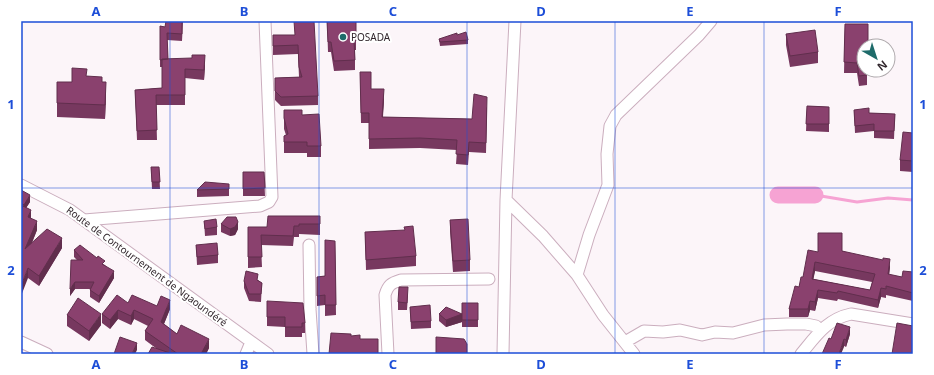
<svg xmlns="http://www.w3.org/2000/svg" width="934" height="375" font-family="'Noto Sans',sans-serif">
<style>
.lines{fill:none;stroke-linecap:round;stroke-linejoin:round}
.stream{stroke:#f6a3d3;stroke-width:3}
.river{stroke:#f6a3d3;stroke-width:17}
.minor-casing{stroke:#cbaebe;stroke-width:13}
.minor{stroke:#fff;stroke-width:11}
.wall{fill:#77385f;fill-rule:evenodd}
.shaded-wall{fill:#612e4d}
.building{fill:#8a416e;stroke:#612e4d;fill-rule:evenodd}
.grid{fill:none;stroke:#1d4ed8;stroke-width:1;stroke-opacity:0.55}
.poi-dot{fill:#1e6b6a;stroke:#fff;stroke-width:1.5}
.labels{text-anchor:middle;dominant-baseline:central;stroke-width:4;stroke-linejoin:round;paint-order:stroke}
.poi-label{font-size:10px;fill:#31262c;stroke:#fff;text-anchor:start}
.street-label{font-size:10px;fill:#31262c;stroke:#fff}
.neatline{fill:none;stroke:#1d4ed8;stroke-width:1.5}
.grid-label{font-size:13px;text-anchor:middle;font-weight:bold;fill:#1d4ed8}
</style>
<rect width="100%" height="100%" fill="#fcf5f9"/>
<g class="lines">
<!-- stream -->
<path class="stream" d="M815,195l42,7 31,-4 25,2"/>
<!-- river -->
<path class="river" d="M778,195h37"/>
<!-- minor casing -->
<g class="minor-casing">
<path id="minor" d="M21,185l49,25 198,144
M506,200l37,36 34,39 26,40 31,39
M84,220l176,-14 9,-4 3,-5 -7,-176
M309,245l1,64 3,45
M577,275l12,-40 19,-50 -1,-31 3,-28 6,-11 83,-80 12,-14
M21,342l26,12
M625,342l19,-11 19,1 17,-2 22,5 13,-3 18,1 31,-8 23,-1h19l10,2 4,4
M246,354l5,-12
M388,354l-3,-59c3,-10 6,-12 16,-15l88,-1
M503,354l3,-154 9,-179
M801,354c15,-18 26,-35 50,-40l62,10"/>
</g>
<!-- minor -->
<use href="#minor" class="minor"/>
</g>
<!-- wall -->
<path class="wall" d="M183,21l-1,20 -15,-1 1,19 37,6 -1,15 -19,-2v27h-29l1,35h-20l-2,-50 27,-2v-21h-2v-41l5,1z
M327,21h29v29h-1v20l-21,1 -3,-19h-3z
M845,24l19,46h3v15l-8,1 -2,-13h-13z
M786,34l32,18v11l-28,4 -4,-22z
M273,35h22l23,61v9l-37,1 -6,-6v-22l24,-1 -1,-23 -25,1z
M457,35l11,5v4l-28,2 -1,-7z
M360,72l11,17 13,10 -1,18 89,2 15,-12 -1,46 -17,-1 -1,13 -12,-1 1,-14 -37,-2 -51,1v-26h-8z
M87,76l15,6 4,14 -1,23 -48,-2v-14l15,-21z
M807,106l22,1v25l-23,-1z
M284,110l18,5 19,31v11h-14v-4h-23v-17l2,-1 -2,-6z
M854,110l15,3 26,1 -1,25 -20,-1v-7l-19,2z
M913,133v39l-13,-1v-11z
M151,167h8l1,22h-8z
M243,172h21l1,24h-22z
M229,184v12l-32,1v-7z
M21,190l9,12 -4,6 11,22 -5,13 30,5 -23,38 -11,-8 -6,-68h-1z
M320,216v19l-21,-1v3h-5l-1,9 -32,-1 1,22 -14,1v-41h19z
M450,220l20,40v11l-17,1 -3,-41z
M204,221l13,6v8l-12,1z
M221,224l17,5 -3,6 -5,1 -9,-4z
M365,232l51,24v10l-50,4z
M335,241l1,74 -11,1v-11l-8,1v-29l8,-1z
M196,245l22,10v8l-21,2z
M74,250l31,15 9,13 -15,25 -9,-6v-8h-15l-5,7 7,-36 -3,-3z
M842,251l48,16 -1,8 13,2 11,-5v29l-27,-6v3l-5,-1 -3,11 -40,-9 -1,2 -19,-3 -3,13 -5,-1 -2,7h-19v-8l10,-22 4,-10 15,-25zM815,271l57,11 -2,8 -57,-11z
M258,280l4,3 -1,19 -12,-1 -5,-13v-7z
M408,295l-1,15h-9v-8z
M267,301l38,22v10h-3v4h-17v-10l-18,-1z
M128,303l29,3 13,3 -6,15 13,10 32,14 -3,6h-58l9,-5 -12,-9v-9l3,-5 -14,-7 -3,6 -13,-6 -8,10 -8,-6v-9z
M478,303v24h-16v-5l-16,5 -7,-6v-7h23z
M410,307l21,14v7l-20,1z
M67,315l34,10 -12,16 -22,-15z
M850,334l-4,13 -15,-8z"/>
<!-- shaded-wall -->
<path class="shaded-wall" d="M205,55v10l-1,15v-10z
M106,82v14l-1,23v-14z
M384,89v10l-2,28v-10z
M30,195v7l-6,9v-6z
M31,210v9l-3,-2z
M37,221v9l-12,29v-10z
M238,222v7l-3,6 -5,1v-7z
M62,238v10l-23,38v-10z
M890,259v8l-2,16v-9z
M815,262v9l-3,16v-8z
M28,268v10l-7,18v-10z
M114,271v7l-15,25v-7z
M75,282v7l-5,7v-7z
M881,288v9l-3,11v-8z
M818,290v8l-3,13v-9z
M170,300v9l-9,22v-9z
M810,301v9l-2,7v-8z
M118,310v9l-8,10v-9z
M134,310v9l-3,6v-9z
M101,314v11l-12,16v-10z
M462,314v8l-16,5v-7z
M850,327v7l-4,13v-7z
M209,339v9l-3,6h-5z
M844,339v8l-3,7h-2z
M137,343v7l-2,4h-3z"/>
<!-- building -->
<path class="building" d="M166,21h16v13l-15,-1 1,26 -8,1v-34l5,1z
M294,21h20l4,75 -37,1 -6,-6v-13l27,-1 -3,-10 -1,-22 -25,1v-11h22z
M327,21h29v20h-2l1,19 -21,1 -3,-19h-3z
M845,24h23v22h-4v24h3v5l-8,1 -2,-13 -13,-1z
M815,30l3,22 -28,4 -4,-22z
M466,32l2,8 -28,2 -1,-3 18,-6v2z
M192,55h13l-1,15 -19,-1v26h-29l1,35 -20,1 -2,-41 27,-2v-29l30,-1z
M72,68l15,1 -1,7 16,1v5h4l-1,23 -48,-2v-21h15z
M360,72h11v17h13l-2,28 90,2 2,-25 13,3 -1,46 -17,-1 -1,13 -12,-1 1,-14 -37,-2 -51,1v-26h-8z
M807,106l22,1v17h-23z
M869,108v5l26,1 -1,17h-20v-7l-19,2 -1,-16z
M284,110h18v5l17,-1 2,32h-14v-4h-23v-6l4,-2 -4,-16z
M903,132l10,1v28l-13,-1z
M151,167h8l1,15h-8z
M243,172h21l1,16 -22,1z
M205,182l24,2v5l-32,1z
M21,190l9,5 -6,10 -3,-2z
M23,206l8,4 -3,7 9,4 -12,28 22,-20 15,9 -23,38 -11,-8 -7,18v-75z
M268,216h52v8h-21v2h-5l-1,10 -32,-1 1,22h-14v-30h19z
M227,217h9l2,5 -3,5 -5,2 -9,-5z
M216,219l1,8 -12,2 -1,-8z
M468,219l2,41 -17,1 -3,-41z
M413,226l3,30 -50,4 -1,-28 40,-2 -1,-3z
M818,233h24v18l41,9v-2l7,1 -2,15 14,3 1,-6 10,1v21l-27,-7v3l-5,-1 -3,12 -40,-9 -1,2 -19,-3 -3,12 -5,-1 -2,8h-19l6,-23 4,1 2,-10h2l5,-27 10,2zM815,262l60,12 -5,16 -58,-11z
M325,240l10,1 1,64h-11v-10l-8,1v-19l8,-1z
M217,243l1,12 -21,2 -1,-12z
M80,245l17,13 1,-2 7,5 -3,3 12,7 -15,25 -9,-6 4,-8h-19l-5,7 1,-29h12l-9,-10z
M246,271l12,3 -1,6 5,3 -1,11h-12l-5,-13z
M399,287h9l-1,16 -9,-1z
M117,295l11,8 4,-8 25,11 4,-10 9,4 -9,22 16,12 4,-9 28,14 -8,15h-23l-33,-23 8,-12 -19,-9 -3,6 -13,-6 -8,10 -8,-6z
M78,298l23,16 -12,17 -22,-16z
M267,301l36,2 2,20h-3v4h-17v-10h-18z
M462,303h16v17h-16v-6l-16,6 -7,-6 7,-7 16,7z
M430,305l1,16 -20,1 -1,-15z
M837,323l13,4 -4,13 -2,-1 -5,15h-17l7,-16 2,1z
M897,323l16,3v28h-21z
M331,333l20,1v2l9,-1v4h18v15h-49z
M120,337l17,6 -5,11h-18z
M436,337l28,2 3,5v10h-31z
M152,347l21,7h-25z"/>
<!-- grid -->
<path class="grid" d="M170,21v333M319,21v333M467,21v333M615,21v333M764,21v333M21,188h892"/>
<!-- markers -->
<circle class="poi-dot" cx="343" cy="37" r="4"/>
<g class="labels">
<!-- poi labels -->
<g class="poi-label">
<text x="351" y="37">POSADA</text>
</g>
<!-- street labels -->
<g class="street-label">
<text transform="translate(147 266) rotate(36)">Route de Contournement de Ngaoundéré</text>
</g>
</g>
<!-- border -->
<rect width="934" height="375" fill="none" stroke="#ffffff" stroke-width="44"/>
<!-- north arrow -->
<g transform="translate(876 58) rotate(141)"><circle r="19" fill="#ffffff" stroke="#ada8ab"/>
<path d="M0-3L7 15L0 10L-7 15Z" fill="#1e6b6a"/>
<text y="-6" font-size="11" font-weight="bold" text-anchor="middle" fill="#31262c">N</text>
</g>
<rect x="22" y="22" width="890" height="331" class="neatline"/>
<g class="grid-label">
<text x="96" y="16">A</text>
<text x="244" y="16">B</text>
<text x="393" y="16">C</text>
<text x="541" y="16">D</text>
<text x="690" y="16">E</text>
<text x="838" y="16">F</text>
<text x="11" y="109">1</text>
<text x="923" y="109">1</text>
<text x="11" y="275">2</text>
<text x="923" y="275">2</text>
<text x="96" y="369">A</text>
<text x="244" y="369">B</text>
<text x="393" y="369">C</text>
<text x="541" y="369">D</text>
<text x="690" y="369">E</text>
<text x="838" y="369">F</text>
</g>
</svg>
